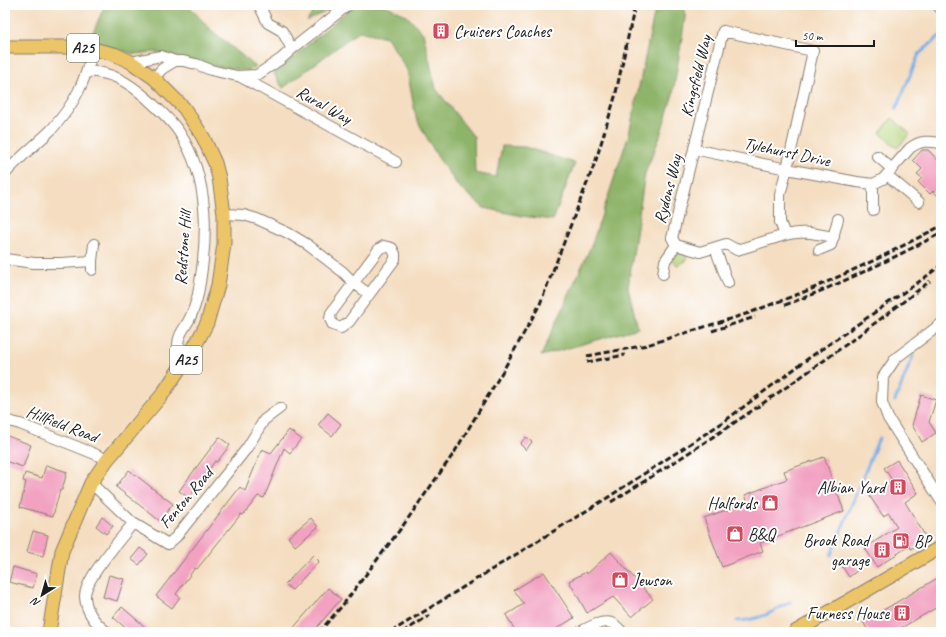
<svg xmlns="http://www.w3.org/2000/svg" width="946" height="637" font-family="Caveat,sans-serif">
<style>
.green{fill:#b3d279;stroke:#68774a}
.forest{fill:#8eb469;stroke:#556842}
.lines{fill:none;stroke-linecap:round;stroke-linejoin:round}
.stream{stroke:#78afe7;stroke-width:3}
.building{fill:#f2a1c1}
.minor-casing{stroke:#887c6e;stroke-width:12}
.major-casing{stroke:#887c6e;stroke-width:15}
.minor{stroke:#fff;stroke-width:10}
.major{stroke:#ecc569;stroke-width:13}
.rail{stroke:#1c1c1c;stroke-width:3;stroke-dasharray:6 3;stroke-linecap:butt}
.labels{text-anchor:middle;dominant-baseline:central;stroke-width:4;stroke-linejoin:round;paint-order:stroke}
.shield{fill:#fff;stroke:#606060;stroke-width:1}
.shield-label{font-size:16px;font-weight:bold;fill:#1c1c1c}
.poi-label{font-size:17px;fill:#1c1c1c;stroke:#fff;text-anchor:start}
.street-label{font-size:17px;fill:#1c1c1c;stroke:#fff}
</style>
<rect width="100%" height="100%" fill="#fff"/>
<filter id="ink" filterUnits="userSpaceOnUse"><feTurbulence type="fractalNoise" baseFrequency=".025" numOctaves="2"/><feDisplacementMap in="SourceGraphic" scale="8" xChannelSelector="R" yChannelSelector="G"/><feConvolveMatrix kernelMatrix="1 2 1 2 8 2 1 2 1" color-interpolation-filters="sRGB"/></filter>
<filter id="wash" filterUnits="userSpaceOnUse"><feTurbulence type="fractalNoise" baseFrequency=".012" numOctaves="4" result="noise"/><feDisplacementMap in="SourceGraphic" scale="16" xChannelSelector="R" yChannelSelector="G"/><feGaussianBlur stdDeviation="0.9" result="paint"/><feColorMatrix in="noise" values="0 0 0 0 0 0 0 0 0 0 0 0 0 0 0 0 0 1.4 0 .05"/><feComposite in="paint" operator="in"/></filter>
<g filter="url(#wash)">
<rect width="100%" height="100%" fill="#f4ddc0"/>
<!-- green -->
<path class="green" d="M892,118l18,16 -13,14 -17,-15z
M678,253l9,1 -1,7 -9,4 -6,-6z"/>
<!-- forest -->
<path class="forest" d="M105,5h83l22,24 46,38 -8,4 -46,-7 -45,-12 -23,2 -22,-6 -22,-9z
M318,5h21l-32,16z
M354,5h31l21,10 17,18 13,56 38,48 1,36 21,4 6,-31 23,1 50,16 -22,57 -31,-4 -38,-8 -26,-22 -21,-30 -21,-38 -9,-48 -20,-33 -28,-6 -76,57 -9,-14z
M656,5h29v13l-12,76 -14,45 -14,34 -17,115 10,40 -97,28 51,-112 37,-110z"/>
<g class="lines">
<!-- stream -->
<path class="stream" d="M896,109l23,-55 22,-19
M895,401l18,-45
M831,555l48,-117
M737,621c22,-1 34,-8 53,-19"/>
</g>
<g id="blocks">
<!-- building -->
<path class="building" d="M922,150h6l13,13v36l-8,-8 -3,3 -12,-12 4,-4 -5,-4 5,-5 -9,-9z
M921,395l15,5 -7,22 7,11 -14,9 -10,-17z
M328,413l13,11 -9,12 -14,-11z
M289,430l12,9 -11,14 -6,-5 -20,50 -6,-2 -15,19 -2,-1 -44,55 -2,-1 -19,26 4,3 -8,11 -16,-12 84,-109 5,4 17,-42 9,4z
M5,435l26,10 -8,22 -18,-6z
M219,437l11,8 -13,17 -2,-1 -26,37 -10,-7z
M526,437l6,5 -6,8 -6,-6z
M824,457l20,54 -84,32 3,8 -41,16 -18,-49 44,-16 -3,-7 42,-16 -3,-8z
M897,460l21,33 -13,9 22,37 -16,10 -2,-3 -32,21 -12,-19 32,-21 -8,-14 -6,3 -14,-21 23,-15 -8,-12z
M46,465l21,7 -5,18h-2l-7,26 -33,-9 6,-25 -3,-1 2,-8 17,5z
M129,470l44,34 -13,17 -44,-34z
M102,517l11,9 -7,8 -10,-8z
M311,518l7,9 -23,19 -7,-9z
M33,531l15,4 -5,21 -16,-4z
M140,548l8,6 -9,11 -8,-6z
M611,552l42,47 -21,18 -19,-20 -26,16 -18,-32 17,-9 1,2z
M313,555l6,6 -27,29 -7,-6z
M849,557l9,13 -9,7 -9,-14z
M13,567l24,7 -4,14 -24,-6z
M544,572l30,46 -23,14h-35l-10,-17 18,-11 -10,-14z
M109,575l15,4 -7,22 -14,-4z
M941,576v29l-47,27h-25l-6,-10z
M328,588l13,11 -28,33h-23z
M122,607l29,25h-21l-17,-15z"/>
</g>
</g>
<g filter="url(#ink)">
<use href="#blocks" fill-opacity="0" stroke="#887c6e" stroke-width="1"/>
<g class="lines">
<!-- minor casing -->
<g class="minor-casing">
<path id="minor" d="M260,5v2l8,16 14,8 10,18
M937,5l4,4
M723,31l90,20 -24,109 -9,35v27l5,13 -48,15 -11,-6 -26,8 -24,-7 -4,-7z
M131,62l30,-6 14,5h8l13,3 15,6 26,6 20,-1 24,-16 11,-10 56,-44
M88,71c6,1 12,1 18,3 17,4 33,17 46,29 9,9 20,18 27,29 32,48 29,108 19,162 -2,9 -5,18 -9,26 -5,9 -11,15 -11,25l11,10
M239,76l157,86
M154,78l8,-9 13,-8
M694,149l93,20 70,13 16,2 10,-5 27,-31c11,-8 18,-7 31,-5
M877,156l15,13
M5,174c14,-17 31,-29 46,-44 24,-26 34,-48 42,-81
M887,175l32,27
M873,184v26
M224,214l20,1 13,4 31,14 20,12 35,27 11,11 15,11
M785,235c17,-5 32,-1 49,2
M384,246l8,2 3,6v5l-46,63 -8,6 -8,-3 -3,-6 1,-6 48,-64z
M715,248l13,35
M819,250l12,-5 7,-26
M5,259l29,4h27l31,-2
M92,270v-9l2,-17
M663,274l2,-13 11,-16
M941,324l-45,34 -13,19 -1,25 6,16 53,83
M5,420l15,4 75,30 12,6
M91,483l42,40 35,21 8,-7 71,-89 17,-28 16,-12
M107,632c-12,-9 -21,-20 -22,-35 -1,-18 37,-59 48,-74
M580,632c9,-5 21,-12 32,-9 4,2 7,6 10,9"/>
</g>
<!-- major casing -->
<g class="major-casing">
<path id="major" d="M5,47h61l27,2 21,5 17,8 23,16 30,30 19,29 12,26 4,15 5,36v30l-6,41 -11,38 -11,21 -34,51 -55,65 -16,23 -29,68 -13,81
M795,632l146,-85"/>
</g>
<!-- minor -->
<use href="#minor" class="minor"/>
<!-- major -->
<use href="#major" class="major"/>
<!-- rail -->
<path class="rail" d="M785,305c54,-20 105,-45 156,-72
M712,331l43,-14
M587,356l60,-11 102,-32 65,-25 65,-30 62,-32
M587,362l38,-7
M611,502c110,-68 217,-141 319,-221
M319,632l23,-26 60,-79 52,-74 50,-84 36,-65 56,-144 19,-63 20,-92
M391,632l216,-134 115,-75 87,-65 114,-79 18,-14
M403,632l27,-17"/>
</g>
</g>
<!-- icons -->
<defs>
<g id="building-square" transform="scale(0.9)"><rect x="-9" y="-9" width="18" height="18" rx="4" fill="#d1495b" stroke="#fff"/><path d="M-4-6H4V6H1V3H-1V6H-4ZM-2.5-4.3h1.7v1.8h-1.7ZM.8-4.3h1.7v1.8H.8ZM-2.5-1h1.7V.8h-1.7ZM.8-1h1.7V.8H.8Z" fill="#fff"/></g>
<g id="shop-square" transform="scale(0.9)"><rect x="-9" y="-9" width="18" height="18" rx="4" fill="#d1495b" stroke="#fff"/><path d="M-5-2.5h2.3a2.7 3.5 0 0 1 5.4 0H5L5.5 6h-11ZM-1.5-2.5h3a1.5 2.3 0 0 0-3 0Z" fill="#fff"/></g>
<g id="fuel-square" transform="scale(0.9)"><rect x="-9" y="-9" width="18" height="18" rx="4" fill="#d1495b" stroke="#fff"/><path d="M-5.5-6h7V0h2V4h1.3V-2.5L3-4.5l.8-.8L6-3V5H2.5V1h-1V6h-7ZM-4.2-4.7v3.2H.2V-4.7Z" fill="#fff"/></g>
</defs>
<g fill-rule="evenodd">
<use href="#building-square" x="441" y="31"/>
<use href="#building-square" x="898" y="487"/>
<use href="#shop-square" x="770" y="503"/>
<use href="#shop-square" x="735" y="534"/>
<use href="#fuel-square" x="901" y="541"/>
<use href="#building-square" x="882" y="550"/>
<use href="#shop-square" x="620" y="580"/>
<use href="#building-square" x="902" y="613"/>
</g>
<g class="labels">
<!-- shield labels -->
<g class="shield">
<rect x="67" y="34" width="32" height="28" rx="3"/>
<rect x="170" y="346" width="32" height="28" rx="3"/>
</g>
<g class="shield-label">
<text x="83" y="48">A25</text>
<text x="186" y="360">A25</text>
</g>
<!-- poi labels -->
<g class="poi-label">
<text x="454" y="31">Cruisers Coaches</text>
<text x="885" y="487" text-anchor="end">Albian Yard</text>
<text x="757" y="503" text-anchor="end">Halfords</text>
<text x="748" y="534">B&amp;Q</text>
<text x="869" y="540" text-anchor="end">Brook Road<tspan x="869" dy="20">garage</tspan></text>
<text x="914" y="541">BP</text>
<text x="633" y="580">Jewson</text>
<text x="889" y="613" text-anchor="end">Furness House</text>
</g>
<!-- street labels -->
<g class="street-label">
<text transform="translate(696 76) rotate(-76)">Kingsfield Way</text>
<text transform="translate(324 105) rotate(29)">Rural Way</text>
<text transform="translate(787 152) rotate(12)">Tylehurst Drive</text>
<text transform="translate(668 189) rotate(-76)">Rydons Way</text>
<text transform="translate(183 248) rotate(-86)">Redstone Hill</text>
<text transform="translate(62 424) rotate(21)">Hillfield Road</text>
<text transform="translate(186 498) rotate(-50)">Fenton Road</text>
</g>
</g>
<!-- margin -->
<rect width="946" height="637" fill="none" stroke="#fff" stroke-width="20"/>
<!-- north arrow -->
<g transform="translate(42 595) rotate(217)" stroke="#ffffff" stroke-width="3" paint-order="stroke">
<path d="M0-3L7 15L0 10L-7 15Z" fill="#1c1c1c"/>
<text y="-6" font-size="11" font-weight="bold" text-anchor="middle" fill="#1c1c1c">N</text>
</g>
<!-- scale -->
<path d="M796 40v6h78v-6" fill="none" stroke="#1c1c1c" stroke-width="2"/>
<text x="802" y="40" font-size="12" fill="#1c1c1c" stroke="#ffffff" stroke-width="3" paint-order="stroke">50 m</text>
</svg>
